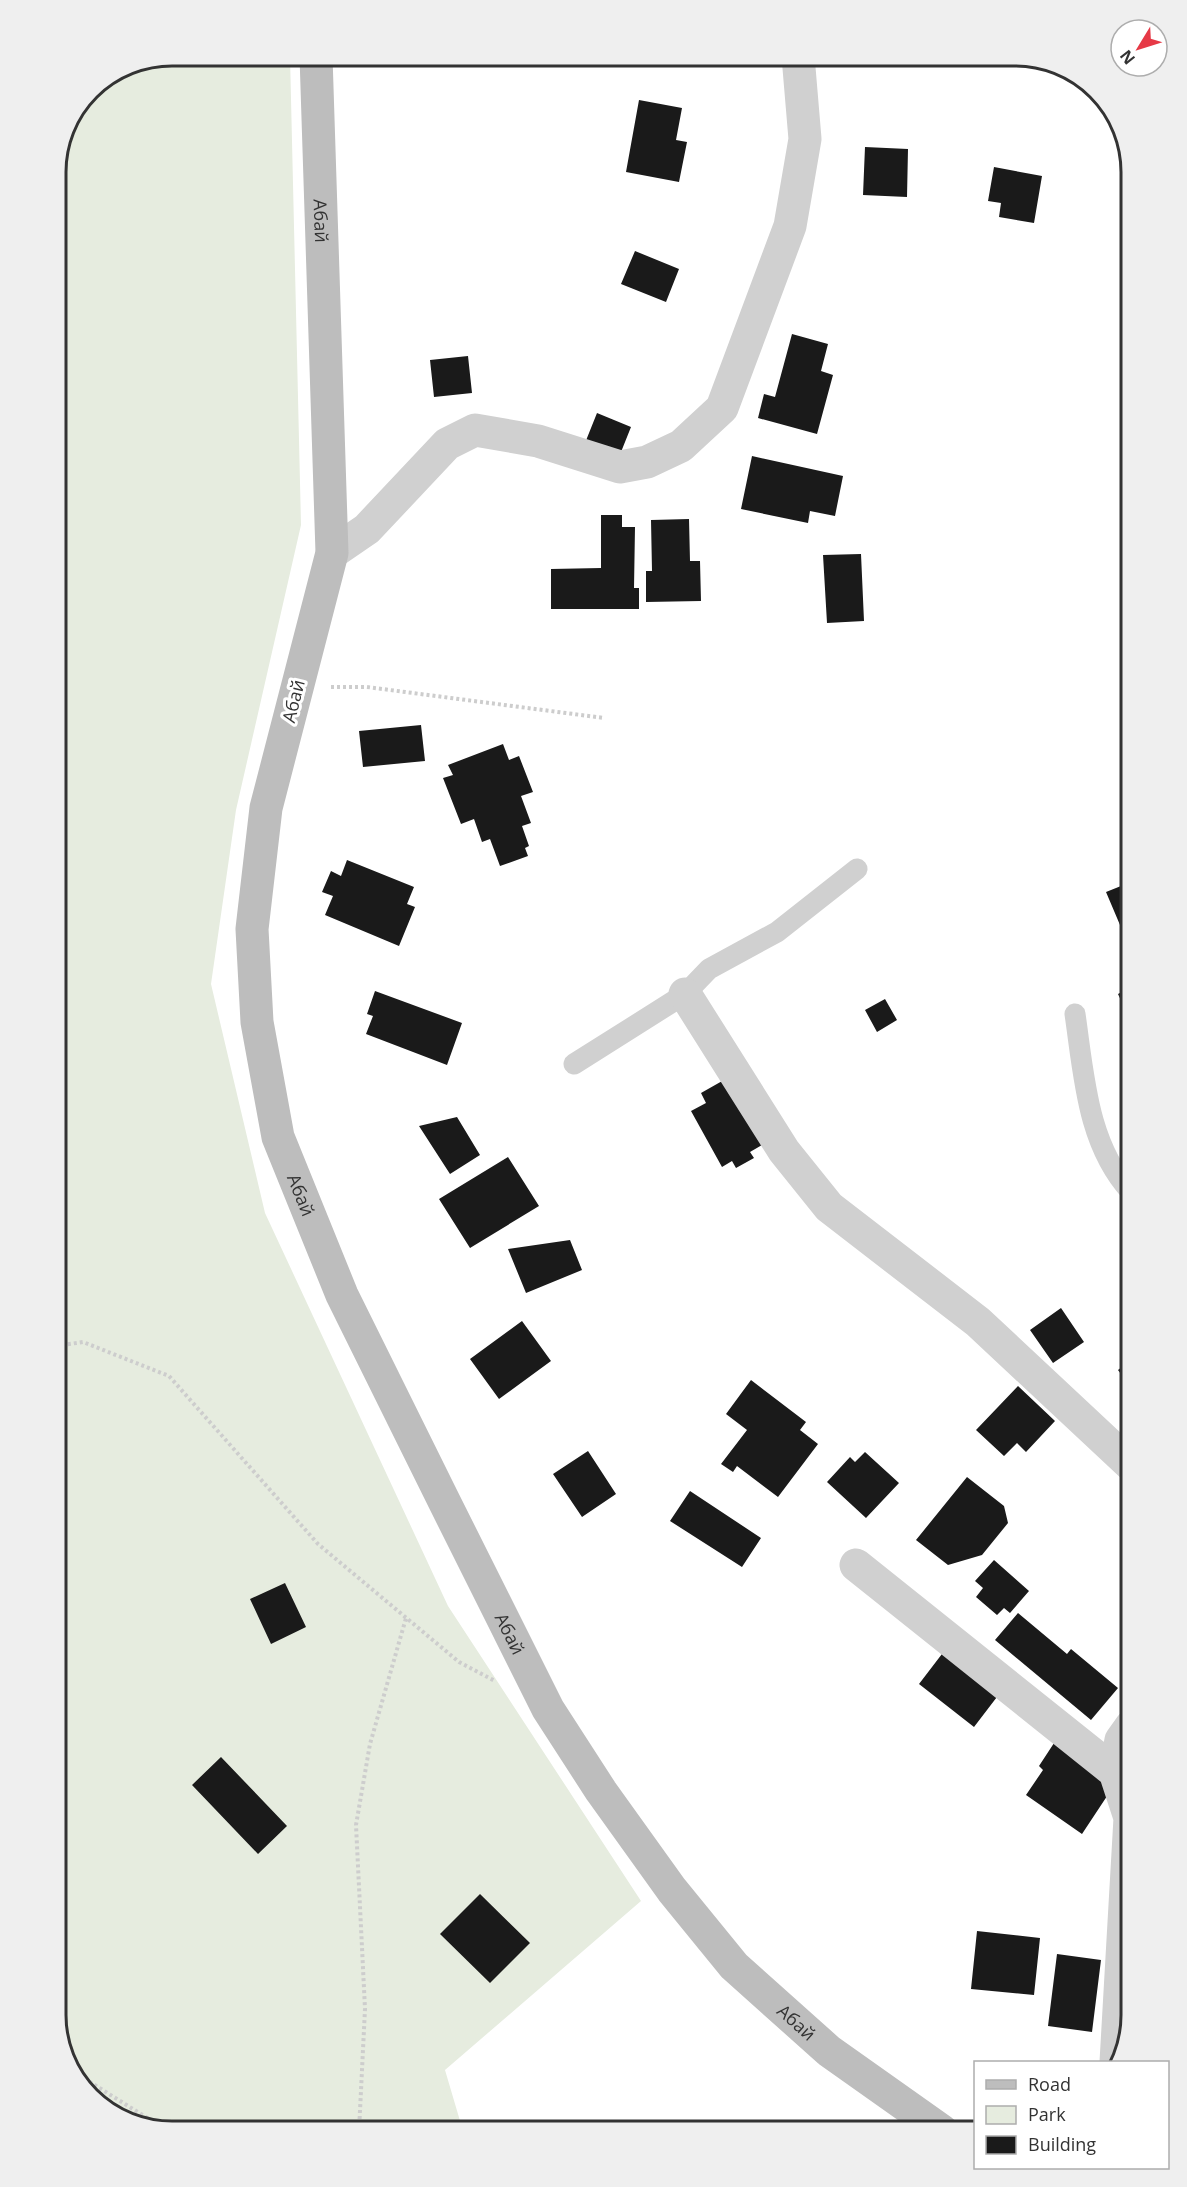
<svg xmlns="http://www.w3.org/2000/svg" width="1187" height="2187" font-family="'Open Sans',sans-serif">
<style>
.green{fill:#e6ecdf}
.building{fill:#1a1a1a}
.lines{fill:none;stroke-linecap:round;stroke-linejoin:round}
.path{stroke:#cdcdcd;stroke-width:4;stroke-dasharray:3 3;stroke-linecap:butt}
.lane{stroke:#d0d0d0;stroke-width:21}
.street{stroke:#d0d0d0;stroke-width:33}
.secondary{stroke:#bdbdbd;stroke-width:33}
.labels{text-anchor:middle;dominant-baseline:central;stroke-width:6;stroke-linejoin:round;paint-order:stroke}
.street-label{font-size:18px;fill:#333;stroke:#fff}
.rim{fill:none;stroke:#333;stroke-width:3}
</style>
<rect width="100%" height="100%" fill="#fff"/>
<!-- green -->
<path class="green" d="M172,56h118l11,469 -65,285 -25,174 54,229 183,393 193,295 -196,169 18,61h-299l-57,-19 -43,-52 -8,-44v-1852l8,-37 26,-38 37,-25z"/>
<!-- building -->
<path class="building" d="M639,100l43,8 -6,32 11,2 -8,40 -53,-10z
M865,147l43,2 -1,48 -44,-2z
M994,167l48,9 -8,47 -35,-6 2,-14 -13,-2z
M635,251l44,18 -13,33 -45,-18z
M792,334l36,10 -7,27 12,4 -16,59 -59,-16 6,-24 11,3z
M468,356l4,37 -38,4 -4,-37z
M597,413l34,14 -12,30 -34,-14z
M752,456l91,20 -8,40 -25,-5 -2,12 -67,-14z
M601,515h21v12h13l-1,61h5v21h-88v-40l50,-1z
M689,519l1,42h10l1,40 -55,1v-31h6l-1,-51z
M861,554l3,67 -37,2 -4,-68z
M421,725l4,36 -62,6 -4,-36z
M503,744l6,16 10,-4 14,36 -12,4 10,27 -9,3 7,20 -4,2 3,8 -28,10 -10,-27 -8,3 -8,-23 -13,5 -18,-46 10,-3 -5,-10z
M347,860l67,27 -7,17 8,3 -16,39 -74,-31 8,-19 -11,-4 9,-21 10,5z
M1131,882v38l-11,5 -14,-33z
M1131,987v35l-13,-28z
M375,991l87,32 -15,42 -81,-31 7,-18 -6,-2z
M885,999l12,21 -20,12 -12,-22z
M731,1076l31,69 -12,7 4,6 -18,10 -4,-7 -10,6 -31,-56 15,-8 -5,-10z
M457,1117l23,38 -30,19 -31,-48z
M508,1157l31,49 -69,42 -31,-49z
M570,1240l12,30 -56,23 -18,-44z
M1061,1308l23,34 -31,21 -23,-33z
M522,1321l29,40 -52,38 -29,-40z
M1131,1360v28l-13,-18z
M751,1380l55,42 -6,8 18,14 -40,53 -41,-31 -4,6 -12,-8 26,-34 -21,-16z
M1018,1386l37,35 -29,31 -9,-9 -13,13 -28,-26z
M588,1451l28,43 -34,23 -29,-43z
M865,1452l34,31 -33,35 -39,-36 23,-25 5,5z
M967,1477l37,29 4,17 -26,32 -34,10 -32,-25z
M690,1491l71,47 -19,29 -72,-46z
M994,1560l35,31 -19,22 -6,-5 -7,7 -21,-18 7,-9 -8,-7z
M285,1583l21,44 -35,17 -21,-45z
M1018,1613l49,41 4,-5 47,39 -27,32 -96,-80z
M945,1650l55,43 -26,34 -55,-43z
M1056,1740l61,41 -35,53 -56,-39 17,-25 -4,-4z
M221,1757l66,69 -29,28 -66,-69z
M480,1894l50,49 -40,40 -50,-49z
M977,1931l63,7 -6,57 -63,-6z
M1057,1954l44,6 -9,72 -44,-6z"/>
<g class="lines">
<!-- path -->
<path class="path" d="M331,687h36l237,31
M56,1346l27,-4 86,34 149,168 141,118 36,19
M74,2072l94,59
M359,2131l6,-122 -9,-184 14,-81 36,-126"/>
<!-- lane -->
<path class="lane" d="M1075,1014c9,61 12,130 56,178
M574,1064l111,-70 24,-25 68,-37 80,-63"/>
<!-- street -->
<path class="street" d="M332,553l35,-24 80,-85 28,-14 63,11 82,26 27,-5 34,-16 41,-38 68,-182 15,-87 -7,-83
M685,994l99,157 45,56 149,115 153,143
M856,1565l259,207
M1116,2062l14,-244 -15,-46 6,-32 10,-14"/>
<!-- secondary -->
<path class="secondary" id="s1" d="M316,56l16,497 -66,255 -14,121 5,93 21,115 64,158 102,206 104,208 53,82 71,99 62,76 95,85 113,80"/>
</g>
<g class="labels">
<!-- street labels -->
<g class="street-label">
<text stroke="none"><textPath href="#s1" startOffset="165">Абай</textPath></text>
<text transform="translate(293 701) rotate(-76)">Абай</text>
<text stroke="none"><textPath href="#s1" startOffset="1155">Абай</textPath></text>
<text stroke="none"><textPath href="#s1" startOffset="1641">Абай</textPath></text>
<text stroke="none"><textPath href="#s1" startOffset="2127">Абай</textPath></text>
</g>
</g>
<!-- crop -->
<path d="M0 0H1187V2187H0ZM172 66H1015A106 106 0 0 1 1121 172V2015A106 106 0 0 1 1015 2121H172A106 106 0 0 1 66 2015V172A106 106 0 0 1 172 66Z" fill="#efefef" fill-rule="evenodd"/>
<path class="rim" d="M172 66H1015A106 106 0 0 1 1121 172V2015A106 106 0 0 1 1015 2121H172A106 106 0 0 1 66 2015V172A106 106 0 0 1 172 66Z"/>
<!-- legend -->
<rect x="974" y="2061" width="195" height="108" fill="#ffffff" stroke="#adadad" stroke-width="1.5"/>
<rect x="986" y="2080" width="30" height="9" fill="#bdbdbd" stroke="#adadad" stroke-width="1.5"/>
<text x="1028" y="2091" font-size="18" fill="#333333">Road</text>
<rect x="986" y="2106" width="30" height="18" fill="#e6ecdf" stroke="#adadad" stroke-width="1.5"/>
<text x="1028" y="2121" font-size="18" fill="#333333">Park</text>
<rect x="986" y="2136" width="30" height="18" fill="#1a1a1a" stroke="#adadad" stroke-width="1.5"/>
<text x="1028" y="2151" font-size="18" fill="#333333">Building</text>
<!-- north arrow -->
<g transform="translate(1139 48) rotate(232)"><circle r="28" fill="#ffffff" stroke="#adadad" stroke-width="1.5"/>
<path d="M0-4.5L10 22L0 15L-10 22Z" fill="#e63946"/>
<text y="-9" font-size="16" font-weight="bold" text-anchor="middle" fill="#333333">N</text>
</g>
</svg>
